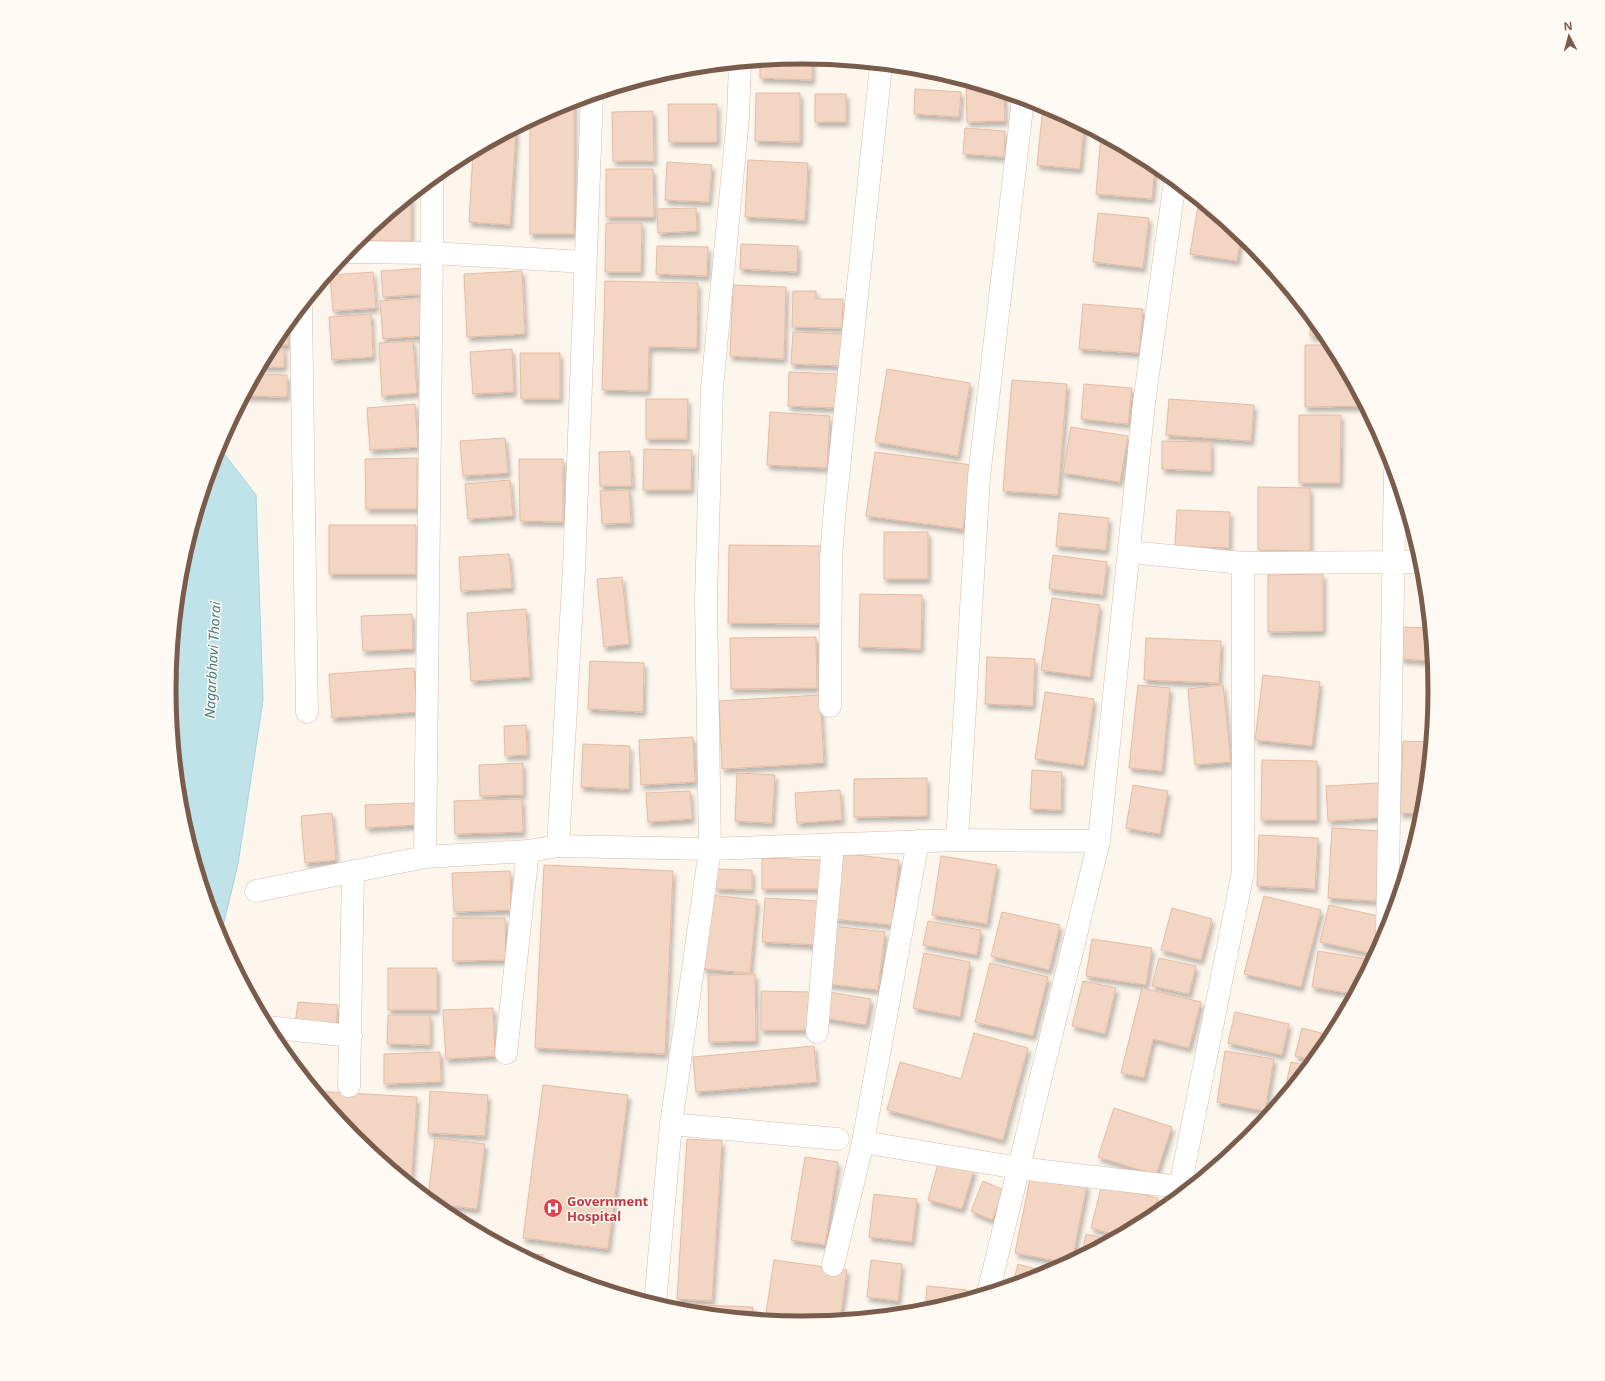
<svg xmlns="http://www.w3.org/2000/svg" width="1605" height="1381" font-family="'Noto Sans',sans-serif">
<style>
.water{fill:#bfe3e8;stroke:#a5d3da}
.building{fill:#f3d5c3;stroke:#e6bba3;filter:url(#shadow)}
.lines{fill:none;stroke-linecap:round;stroke-linejoin:round}
.minor-casing{stroke:#d1beb0;stroke-width:23}
.minor{stroke:#fff;stroke-width:22}
.labels{text-anchor:middle;dominant-baseline:central;stroke-width:3;stroke-linejoin:round;paint-order:stroke}
.health-label{font-size:13px;font-weight:bold;fill:#be3a42;stroke:#fffaf3;text-anchor:start}
.water-label{font-size:14px;font-style:italic;fill:#437c86;stroke:#fffaf3}
.rim{fill:none;stroke:#7a5c4d;stroke-width:5}
</style>
<defs>
<filter id="shadow"><feDropShadow dx="2.5" dy="4.5" stdDeviation="2" flood-color="#0004"/></filter>
</defs>
<rect width="100%" height="100%" fill="#fdf6ec"/>
<!-- water -->
<path class="water" d="M218,446l38,49 7,205 -25,164 -18,74 -3,-5 -36,-119 -12,-124 12,-123z"/>
<!-- building -->
<path class="building" d="M803,57l9,1v22l-52,-2v-17z
M966,81l38,12 1,28 -38,1z
M915,89l46,3 -2,25 -45,-3z
M756,93h44v49l-45,-1z
M815,94h31v28h-31z
M574,101v133h-44v-113l30,-16z
M668,104h49v38h-48z
M1043,107l8,1 33,18 -4,43 -43,-4z
M653,111l1,50h-41l-1,-49z
M965,128l40,3 -1,26 -41,-3z
M516,129l-6,96 -41,-3 4,-70z
M1101,135l54,29 -3,35 -56,-5z
M748,160l60,3 -3,57 -60,-3z
M667,162l45,3 -3,37 -44,-2z
M606,169h47l1,48h-48z
M411,196v45h-55z
M1199,200l42,35 -4,26 -47,-7z
M696,208l1,23 -39,2 -1,-24z
M1098,213l51,5 -6,50 -50,-6z
M606,223h36l-1,49h-36z
M741,244l57,2 -1,26 -57,-3z
M657,246l51,1 -1,29 -51,-2z
M425,268l2,26 -44,3 -2,-26z
M522,271l3,63 -58,3 -3,-63z
M373,272l3,36 -43,3 -3,-36z
M605,281l93,2 -1,65 -48,-1 -1,44 -46,-1z
M733,285l53,2 -2,72 -54,-3z
M793,291h23v8h27l-1,29 -50,-1z
M420,298l2,38 -39,3 -3,-38z
M1083,304l60,5 -4,44 -60,-4z
M371,314l2,43 -41,3 -3,-43z
M1311,316l17,21 -18,-1z
M288,324v21l-16,1 4,-8z
M793,332l52,2 -2,32 -52,-2z
M413,341l4,52 -35,3 -3,-53z
M1305,345h28l32,61 -60,1z
M270,349h14v18h-24z
M512,349l2,43 -41,2 -3,-42z
M520,353h40v46h-39z
M887,369l83,14 -12,73 -83,-14z
M789,372l49,2 -1,34 -49,-2z
M257,374l30,1v22l-42,-1z
M1012,380l55,4 -9,111 -55,-4z
M1084,384l48,4 -4,36 -47,-5z
M646,399h42l-1,40h-41z
M1169,399l85,6 -3,36 -85,-6z
M415,404l3,43 -48,3 -3,-42z
M770,412l60,4 -3,52 -60,-3z
M1299,415h42l-1,68h-41z
M1071,427l57,9 -8,46 -57,-9z
M505,438l3,35 -45,3 -3,-35z
M1162,441l49,1v29l-49,-2z
M644,449l48,1 -1,40h-48z
M630,451l2,35h-32l-1,-34z
M875,452l97,13 -9,64 -97,-13z
M417,458v51h-51l-1,-50z
M519,459h44v63l-43,-1z
M510,480l3,36 -45,3 -3,-35z
M1258,487l52,1v63l-52,-1z
M629,490l2,33 -29,1 -2,-33z
M1177,510l53,2 -1,36 -54,-2z
M1059,513l50,5 -3,32 -50,-4z
M329,525h87v49h-87z
M884,532h44v47h-44z
M729,545l92,1 -1,78 -92,-1z
M509,554l3,34 -51,3 -2,-34z
M1053,555l54,7 -4,33 -54,-6z
M1323,574v57l-55,1v-57z
M622,577l7,67 -25,3 -7,-68z
M860,594l62,1 -1,54 -62,-2z
M1052,598l48,7 -10,72 -49,-7z
M526,609l4,68 -59,4 -4,-68z
M412,614l1,35 -50,2 -2,-35z
M1402,627l28,1 3,33 -32,-2z
M816,637l1,51 -86,1 -1,-51z
M1146,638l75,3 -2,42 -75,-3z
M987,657l48,2 -2,47 -48,-2z
M590,661l54,2 -1,49 -55,-3z
M414,668l3,44 -85,6 -3,-44z
M1263,675l57,7 -8,64 -57,-6z
M1138,685l32,3 -8,83 -33,-3z
M1223,685l8,77 -36,3 -7,-76z
M1045,692l49,7 -10,67 -49,-7z
M820,695l4,68 -102,6 -3,-68z
M526,725l1,30 -22,1 -1,-30z
M693,737l2,45 -54,3 -2,-45z
M1403,741l28,1 -7,72 -24,-1z
M583,744l47,2 -1,43 -48,-2z
M1262,760l55,1v59h-56z
M523,763v32l-43,1 -1,-31z
M1032,770l30,2 -1,38 -31,-1z
M737,773l38,2 -3,48 -37,-2z
M927,778v38l-73,1v-38z
M1378,783l2,35 -52,3 -2,-35z
M1133,785l35,6 -8,43 -34,-6z
M840,790l2,30 -45,3 -2,-30z
M690,791l2,28 -44,3 -2,-29z
M522,799l1,33 -68,2 -1,-33z
M414,803l1,22 -49,3 -1,-23z
M332,813l4,47 -31,3 -4,-47z
M1332,828l49,3 -5,70 -48,-3z
M1259,835l59,3 -3,51 -58,-3z
M839,853l60,7 -7,65 -59,-6z
M941,856l56,9 -10,59 -55,-9z
M762,858l59,2v29h-59z
M544,865l129,6 -8,183 -130,-6z
M716,869l36,1v20l-37,-1z
M510,871l1,39 -57,2 -2,-39z
M710,895l47,5 -7,73 -47,-4z
M1264,896l57,14 -20,77 -57,-13z
M765,898l54,3 -2,44 -55,-3z
M1329,905l54,12 -9,37 -54,-12z
M1172,908l40,11 -11,41 -40,-10z
M1002,912l58,13 -11,45 -58,-14z
M453,918h52l1,42 -53,1z
M928,921l53,9 -4,25 -54,-10z
M833,926l52,6 -7,58 -51,-6z
M1092,939l60,9 -6,37 -60,-9z
M1318,951l55,9 -18,34 -43,-7z
M924,953l46,9 -10,55 -47,-9z
M1159,958l37,8 -7,28 -37,-8z
M990,963l58,14 -15,59 -58,-14z
M388,968h49v42h-49z
M755,974l1,67 -47,1 -1,-67z
M1083,981l33,7 -11,46 -33,-8z
M1142,988l59,14 -12,46 -36,-9 -9,39 -23,-5z
M761,991l50,1v38h-50z
M829,992l42,7 -5,26 -42,-7z
M298,1002l40,3 -2,23 -41,-4z
M493,1008l2,48 -49,3 -3,-49z
M1235,1012l54,12 -7,31 -54,-12z
M388,1015h42v30l-43,-1z
M1302,1028l31,8 -4,7 -14,17 -20,-4z
M974,1033l54,15 -25,92 -116,-30 13,-48 61,17z
M814,1046l3,36 -121,10 -3,-35z
M1225,1051l49,8 -9,52 -48,-9z
M440,1052l1,30 -57,2v-30z
M1291,1062l19,4 -27,32z
M543,1085l85,10 -20,154 -85,-11z
M315,1091l102,6 -6,88 -57,-47z
M430,1091l58,4 -3,41 -57,-3z
M1114,1108l58,19 -16,48 -58,-18z
M435,1138l50,6 -8,65 -43,-5 -6,-5z
M687,1139l35,2 -10,160 -35,-2z
M805,1157l33,5 -13,83 -34,-5z
M939,1160l35,10 -12,39 -34,-9z
M1031,1174l56,11 -15,76 -4,2 -53,-10z
M983,1181l21,9 -12,30 -21,-9z
M1102,1184l56,14 -5,20 -33,18 -29,-8z
M874,1194l43,5 -5,43 -43,-5z
M1086,1234l26,6 -31,17z
M516,1252l27,3 -1,11z
M774,1260l73,10 -7,50 -38,4 -37,-4z
M871,1260l31,4 -4,37 -31,-4z
M1018,1264l32,9 -38,13z
M927,1286l40,4 -1,10 -41,12z
M675,1304l78,3 -1,12 -73,-7 -4,-1z"/>
<g class="lines">
<!-- minor casing -->
<g class="minor-casing">
<path id="minor" d="M347,252l85,1 153,9
M301,308l6,404
M1129,552l114,11
M830,706l1,-147 4,-52 46,-442
M957,840l22,-363 44,-378
M558,846l16,-278 18,-473
M425,857l7,-604v-74
M256,891l169,-34 103,-6 30,-5 152,3 247,-9 142,1
M1387,935l8,-463
M267,1027l84,9
M817,1032l16,-188
M506,1053l22,-202
M349,1086l4,-215
M671,1124l167,15
M863,1142l155,26 162,19 -2,11
M1188,1189l-8,-2 63,-315v-309l179,-1
M833,1265l30,-123 55,-301
M988,1293l111,-452 45,-438 31,-222
M655,1304l16,-180 39,-275 -4,-249 6,-212 26,-270 2,-55"/>
</g>
<!-- minor -->
<use href="#minor" class="minor"/>
</g>
<!-- icons -->
<defs>
<g id="hospital-disc" transform="scale(1)"><circle r="9.5" fill="#e0444e" stroke="#fffaf3"/><path d="M-5-5h3v3.5h4V-5h3V5h-3V1.5h-4V5h-3Z" fill="#fff"/></g>
</defs>
<g fill-rule="evenodd">
<use href="#hospital-disc" x="553" y="1208"/>
</g>
<g class="labels">
<!-- health labels -->
<g class="health-label">
<text x="567" y="1201">Government<tspan x="567" dy="15">Hospital</tspan></text>
</g>
<!-- water labels -->
<g class="water-label">
<text transform="translate(212 660) rotate(-87)">Nagarbhavi Thorai</text>
</g>
</g>
<!-- crop -->
<path d="M0 0H1605V1381H0ZM176 690a626 626 0 1 1 1252 0a626 626 0 1 1-1252 0Z" fill="#fffaf3" fill-rule="evenodd"/>
<path class="rim" d="M176 690a626 626 0 1 1 1252 0a626 626 0 1 1-1252 0Z"/>
<!-- north arrow -->
<g transform="translate(1569 36) rotate(354)" stroke="#fffaf3" stroke-width="3" paint-order="stroke">
<path d="M0-3L7 15L0 10L-7 15Z" fill="#7a5c4d"/>
<text y="-6" font-size="11" font-weight="bold" text-anchor="middle" fill="#7a5c4d">N</text>
</g>
</svg>
